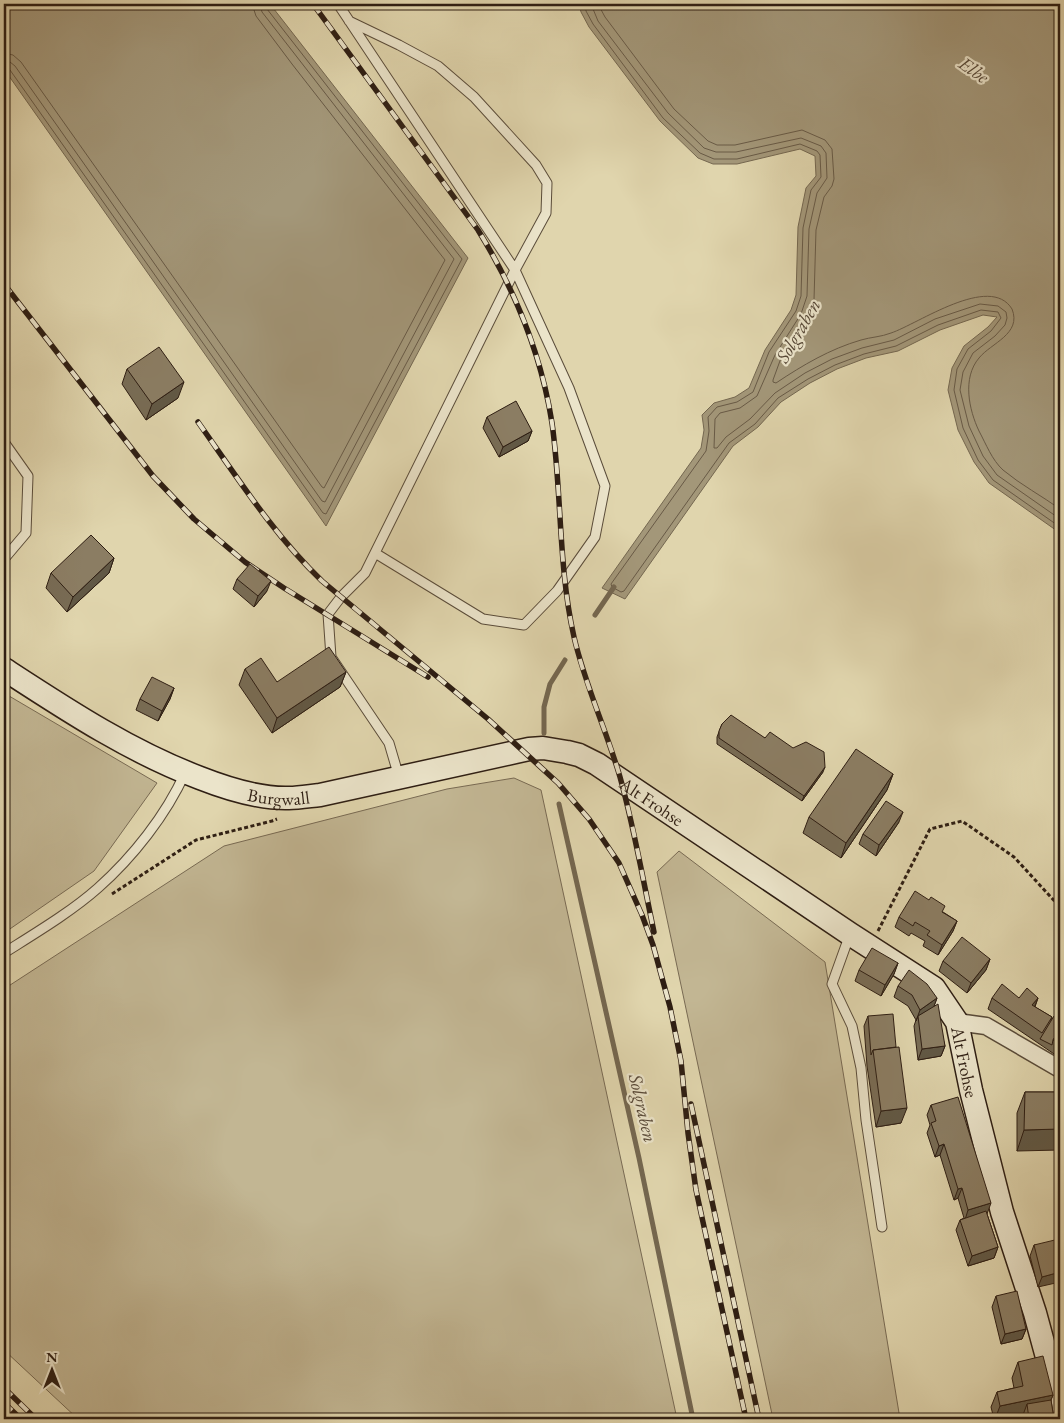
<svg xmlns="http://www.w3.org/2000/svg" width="1064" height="1423" font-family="'EB Garamond',serif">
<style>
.green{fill:#c2b693;stroke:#786a53}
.water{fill:#a39779;stroke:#746750}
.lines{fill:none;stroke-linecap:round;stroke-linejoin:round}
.shore{stroke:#685a46;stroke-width:1}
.stream{stroke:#746750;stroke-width:5}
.lane-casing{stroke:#5a4c3a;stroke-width:11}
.street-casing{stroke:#5a4c3a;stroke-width:19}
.secondary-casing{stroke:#2e1e13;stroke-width:25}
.path{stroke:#2e1e13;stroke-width:3;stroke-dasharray:4 2.5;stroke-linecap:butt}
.lane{stroke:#ebe4ca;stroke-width:9}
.street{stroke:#ebe4ca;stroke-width:16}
.secondary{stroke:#ebe4ca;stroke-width:22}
.rail-casing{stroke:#2e1e13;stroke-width:5.5}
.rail{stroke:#ebe4ca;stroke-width:4;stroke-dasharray:11;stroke-linecap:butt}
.wall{fill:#786c55;stroke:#2e1e13}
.shaded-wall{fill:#615845;stroke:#2e1e13}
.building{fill:#8b7d63;stroke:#2e1e13}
.labels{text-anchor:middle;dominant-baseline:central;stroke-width:4.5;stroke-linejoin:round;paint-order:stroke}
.street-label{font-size:18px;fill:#2e1e13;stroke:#ebe4ca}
.water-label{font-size:19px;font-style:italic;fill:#574837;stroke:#ebe4ca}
</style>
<rect width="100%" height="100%" fill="#e0d5ad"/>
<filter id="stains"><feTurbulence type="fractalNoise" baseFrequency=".004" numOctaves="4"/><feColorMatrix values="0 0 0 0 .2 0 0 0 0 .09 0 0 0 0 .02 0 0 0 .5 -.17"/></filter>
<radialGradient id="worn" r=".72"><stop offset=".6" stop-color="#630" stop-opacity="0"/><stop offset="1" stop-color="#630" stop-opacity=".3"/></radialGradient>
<!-- green -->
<path class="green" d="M4,693l153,90 -63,88 -90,62z
M514,778l27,12 136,629h-599l-74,-69v-361l220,-143 223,-57z
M679,851l146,111 75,457h-127l-116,-547z"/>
<!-- water -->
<path class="water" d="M4,4h266l198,254 -142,268 -322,-457z
M579,4h481v529l-71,-50 -15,-21 -16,-32 -10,-40 4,-22 12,-22 24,-19 9,-10 -14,-2 -43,15 -42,21 -32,7 -29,11 -27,14 -29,19 -23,25 -25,19 -108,153 -23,-11 99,-140 3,-18 -2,-15 12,-12 21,-6 14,-9 16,-38 26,-40 5,-15 2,-68 8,-39 10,-12 -1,-20 -15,-7 -63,15h-24l-15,-6 -38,-37 -71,-94 -8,-15z"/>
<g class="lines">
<!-- shore -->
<path class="shore" d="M585,4l1,7 7,13 70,94 37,35 14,6h23l63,-15 17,7 3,4 1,22 -10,13 -8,38 -2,68 -5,15 -27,41 -16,40 -16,10 -20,5 -9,10 1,14 -3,20 -95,133 1,3 9,5 3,-1 105,-148 26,-19 23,-26 30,-19 27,-14 29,-11 32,-8 42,-21 43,-15 17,2 3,6 -10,13 -23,18 -11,20 -3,21 9,38 15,32 15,20 67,47
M591,4l7,17 70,92 36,35 12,4h20l65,-14 20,8 5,7 1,25 -10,15 -8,36 -2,67 -6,18 -26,41 -18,41 -17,12 -20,5 -5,6 -1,29h3l9,-11 24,-18 25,-26 30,-20 27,-14 30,-11 32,-8 41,-21 45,-15 18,2 8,6 1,6 -2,7 -10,11 -22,17 -10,19 -3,18 9,36 14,30 14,19 63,44
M598,4l7,13 69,92 34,32 9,4h18l67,-15 23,10 7,9 2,30 -2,7 -8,11 -8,33 -2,70 -6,18 -27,40 -8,22v2l3,1c27,-18 54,-34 85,-43 10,-3 20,-3 30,-7 27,-9 99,-60 121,-24 10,25 -21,34 -33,49 -17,20 -10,52 0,73 7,13 13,29 24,39 18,15 39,26 57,39
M4,53l9,2 8,7 301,425 2,1 121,-228 -153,-196 -36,-48 -4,-12
M4,61l6,1 5,4 307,435 3,1 129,-243 -192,-247 -2,-8
M4,67l6,3 313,443 3,1 136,-255 -195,-250 -1,-5"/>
<!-- stream -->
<path class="stream" d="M595,615l19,-28
M544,733v-26l6,-23 15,-24
M559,804l80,354 54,261"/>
<!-- lane casing -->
<g class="lane-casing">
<path id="lane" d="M338,4l177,266 54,118 36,98 -10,51 -38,54 -33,34 -41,-6 -108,-66
M349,21l50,24 39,21 36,31 62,68 11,18 -1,30 -31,57 -150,303 -24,24 -13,17 3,43 58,86 10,34
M4,442l24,34 -2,57 -22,26
M850,934l-18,50 20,42 9,42 5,52 16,107
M4,953c30,-19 67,-41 94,-65 35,-31 68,-73 87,-115"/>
</g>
<!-- street casing -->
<g class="street-casing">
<path id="street" d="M957,1022l29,4 74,43"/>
</g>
<!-- secondary casing -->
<g class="secondary-casing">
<g id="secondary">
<path id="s1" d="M4,669c63,41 125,82 196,109 28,11 59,21 89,20 10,0 21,-2 31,-3l209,-46 14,-1 24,4 12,3 18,9 253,170 84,54 23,34 14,68 31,122 33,101 25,92"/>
</g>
</g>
<!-- path -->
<path class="path" d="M112,894l84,-54 76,-19 5,-2
M878,931l52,-102 32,-8 52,36 46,50"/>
<!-- lane -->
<use href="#lane" class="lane"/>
<!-- street -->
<use href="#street" class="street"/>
<!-- secondary -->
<use href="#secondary" class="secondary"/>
<!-- rail casing -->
<g class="rail-casing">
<path id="rail" d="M313,4l165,226c37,60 63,123 74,193 10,71 6,143 22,214 11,48 32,92 46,140 14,50 23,103 34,155
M4,284l149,192 41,43 51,43 39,26 144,89
M198,422c39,55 75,112 124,159l166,138 70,64 31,36 30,44 23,52 11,30 17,62 11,54 7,72 8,57 50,229
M691,1104l68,315
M4,1388l32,31
M4,1403l17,16"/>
</g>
<!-- rail -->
<use href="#rail" class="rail"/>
</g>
<!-- wall -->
<path class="wall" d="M127,369l51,29 -32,22 -24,-36z
M487,417l45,14 -4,10 -29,16 -16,-29z
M114,558l-5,15 -42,39 -21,-24 5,-15z
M237,579l30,12 -13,16 -21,-18z
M245,669l32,13 69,-10 -6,15 -68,46 -33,-48z
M174,688l-4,11 -12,22 -22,-11 4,-11z
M722,724l43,14 58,34 -21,29 -85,-57v-7z
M893,774l-6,16 -46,68 -38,-25 6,-16z
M899,822l-23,34 -17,-12 4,-10z
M943,912l14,9 -4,10 -15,24 -15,-9 2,-5 -14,-8 -2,3 -14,-9 4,-10z
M990,959l-4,11 -19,23 -28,-22 4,-10z
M898,963l-4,11 -13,22 -26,-15 4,-11z
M898,986l39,12 -3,8 11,40 -4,10 -23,4 -4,-34 2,-6 -8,-14 -14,-9z
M992,998h46l-3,9 17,10 -1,4h9v37l-72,-49z
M868,1016l33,107 -25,4 -9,-61 -3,-40z
M1025,1092h35l-43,59v-38z
M931,1105l56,109 11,33 -4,11 -26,8 -12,-36 4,-10 4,-2 -6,-20 -4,2 -14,-45 -5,2 -8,-24 3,-8 -3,-10z
M1060,1244l-22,43 -8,-31 4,-11z
M996,1296l30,33 -4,10 -21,5 -9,-37z
M1018,1362l35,33 -2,5 3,19h-30l-1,-4 -19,4h-10l-3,-12 6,-15 17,-4 -2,-10z"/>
<!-- shaded-wall -->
<path class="shaded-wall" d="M184,382l-6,16 -32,22 6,-16z
M532,431l-4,10 -29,16 4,-10z
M114,558l-5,15 -42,39 6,-15z
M271,581l-4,10 -13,16 4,-11z
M346,672l-6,15 -68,46 5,-15z
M174,688l-4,11 -12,22 4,-10z
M825,767l-2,5 -21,29 2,-5z
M893,774l-6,16 -46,68 5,-15z
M903,812l-4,10 -23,34 3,-11z
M957,921l-4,10 -15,24 4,-10z
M990,959l-4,11 -19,23 4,-10z
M898,963l-4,11 -13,22 4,-11z
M937,998l-4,11 -15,7 -2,5 4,-11z
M1038,998l-4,10 -2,-3z
M945,1046l-4,10 -23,4 4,-11z
M907,1108l-6,15 -25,4 5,-16z
M1060,1129v21l-43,1 7,-21z
M944,1144l-4,11 -5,2 4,-11z
M962,1188l-4,10 -4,2 4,-11z
M991,1203l-4,11 -22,6 3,-10z
M998,1247l-4,11 -26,8 4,-10z
M1060,1272v10l-22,5 4,-10z
M1026,1329l-4,10 -21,5 4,-10z
M1053,1395l-6,15 -20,-6 -4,11 -19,4h-9l5,-13z"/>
<!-- building -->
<path class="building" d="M159,347l25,35 -32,22 -25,-35z
M516,401l16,30 -29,16 -16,-30z
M91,535l23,23 -41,39 -22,-24z
M250,564l21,17 -13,15 -21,-17z
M329,647l17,25 -69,46 -32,-49 16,-11 16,24z
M152,677l22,11 -12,23 -22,-12z
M731,715l34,23 5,-6 23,16 13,-6 18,10 1,15 -21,29 -85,-58v-7l3,-7z
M856,749l37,25 -47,69 -37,-26z
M886,801l17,11 -24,33 -16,-11z
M915,891l14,9 2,-3 14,9 -3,6 15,9 -15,24 -15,-10 3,-4 -15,-9 -2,4 -14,-9z
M962,937l28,22 -19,24 -28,-22z
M872,948l26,15 -13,22 -26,-15z
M909,970l18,14 10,14 -17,12 -8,-15 -14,-9z
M1002,984l17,14 8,-10 11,10 -6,7 20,12 -10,16 -50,-35z
M938,1004l7,42 -23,3 -4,-33z
M893,1014l3,33 -23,3 -2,5 -3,-39z
M1054,1016l6,5v8l-7,11 -1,5 -12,-6z
M1060,1029v16l-7,-5z
M899,1047l8,61 -26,3 -8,-61z
M1025,1092h35v37l-36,1z
M958,1097l33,106 -23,7 -6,-22 -4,1 -14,-45 -5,2 -8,-23 5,-2 -5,-16z
M986,1211l12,36 -26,9 -12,-36z
M1059,1239l1,5v28l-18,5 -8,-32z
M1017,1291l9,38 -21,5 -9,-38z
M1043,1356l10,39 -53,11 -3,-14 26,-6 -5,-24z
M1051,1400l3,19h-25l-2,-15z"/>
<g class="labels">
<!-- street labels -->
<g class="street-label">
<text stroke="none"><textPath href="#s1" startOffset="306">Burgwall</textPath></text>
<text stroke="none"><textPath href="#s1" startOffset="699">Alt Frohse</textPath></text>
<text stroke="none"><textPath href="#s1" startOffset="1119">Alt Frohse</textPath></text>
</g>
<!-- water labels -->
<g class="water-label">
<text transform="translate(974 70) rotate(35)">Elbe</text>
<text transform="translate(798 331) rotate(-60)">Solgraben</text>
<text transform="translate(643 1108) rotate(77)">Solgraben</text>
</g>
</g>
<!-- margin -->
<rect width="1064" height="1423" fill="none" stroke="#e0d5ad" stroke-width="20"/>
<rect x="5" y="5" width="1054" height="1413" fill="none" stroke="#2e1e13" stroke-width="2.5"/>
<rect x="10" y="10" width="1044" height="1403" fill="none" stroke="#2e1e13"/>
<!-- north arrow -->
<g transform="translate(52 1370)" stroke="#ebe4ca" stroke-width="4" paint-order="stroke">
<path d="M0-4L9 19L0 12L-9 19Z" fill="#2e1e13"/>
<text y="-8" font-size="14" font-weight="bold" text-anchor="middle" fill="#2e1e13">N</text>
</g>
<rect width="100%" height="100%" filter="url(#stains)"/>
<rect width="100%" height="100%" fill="url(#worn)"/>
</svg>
